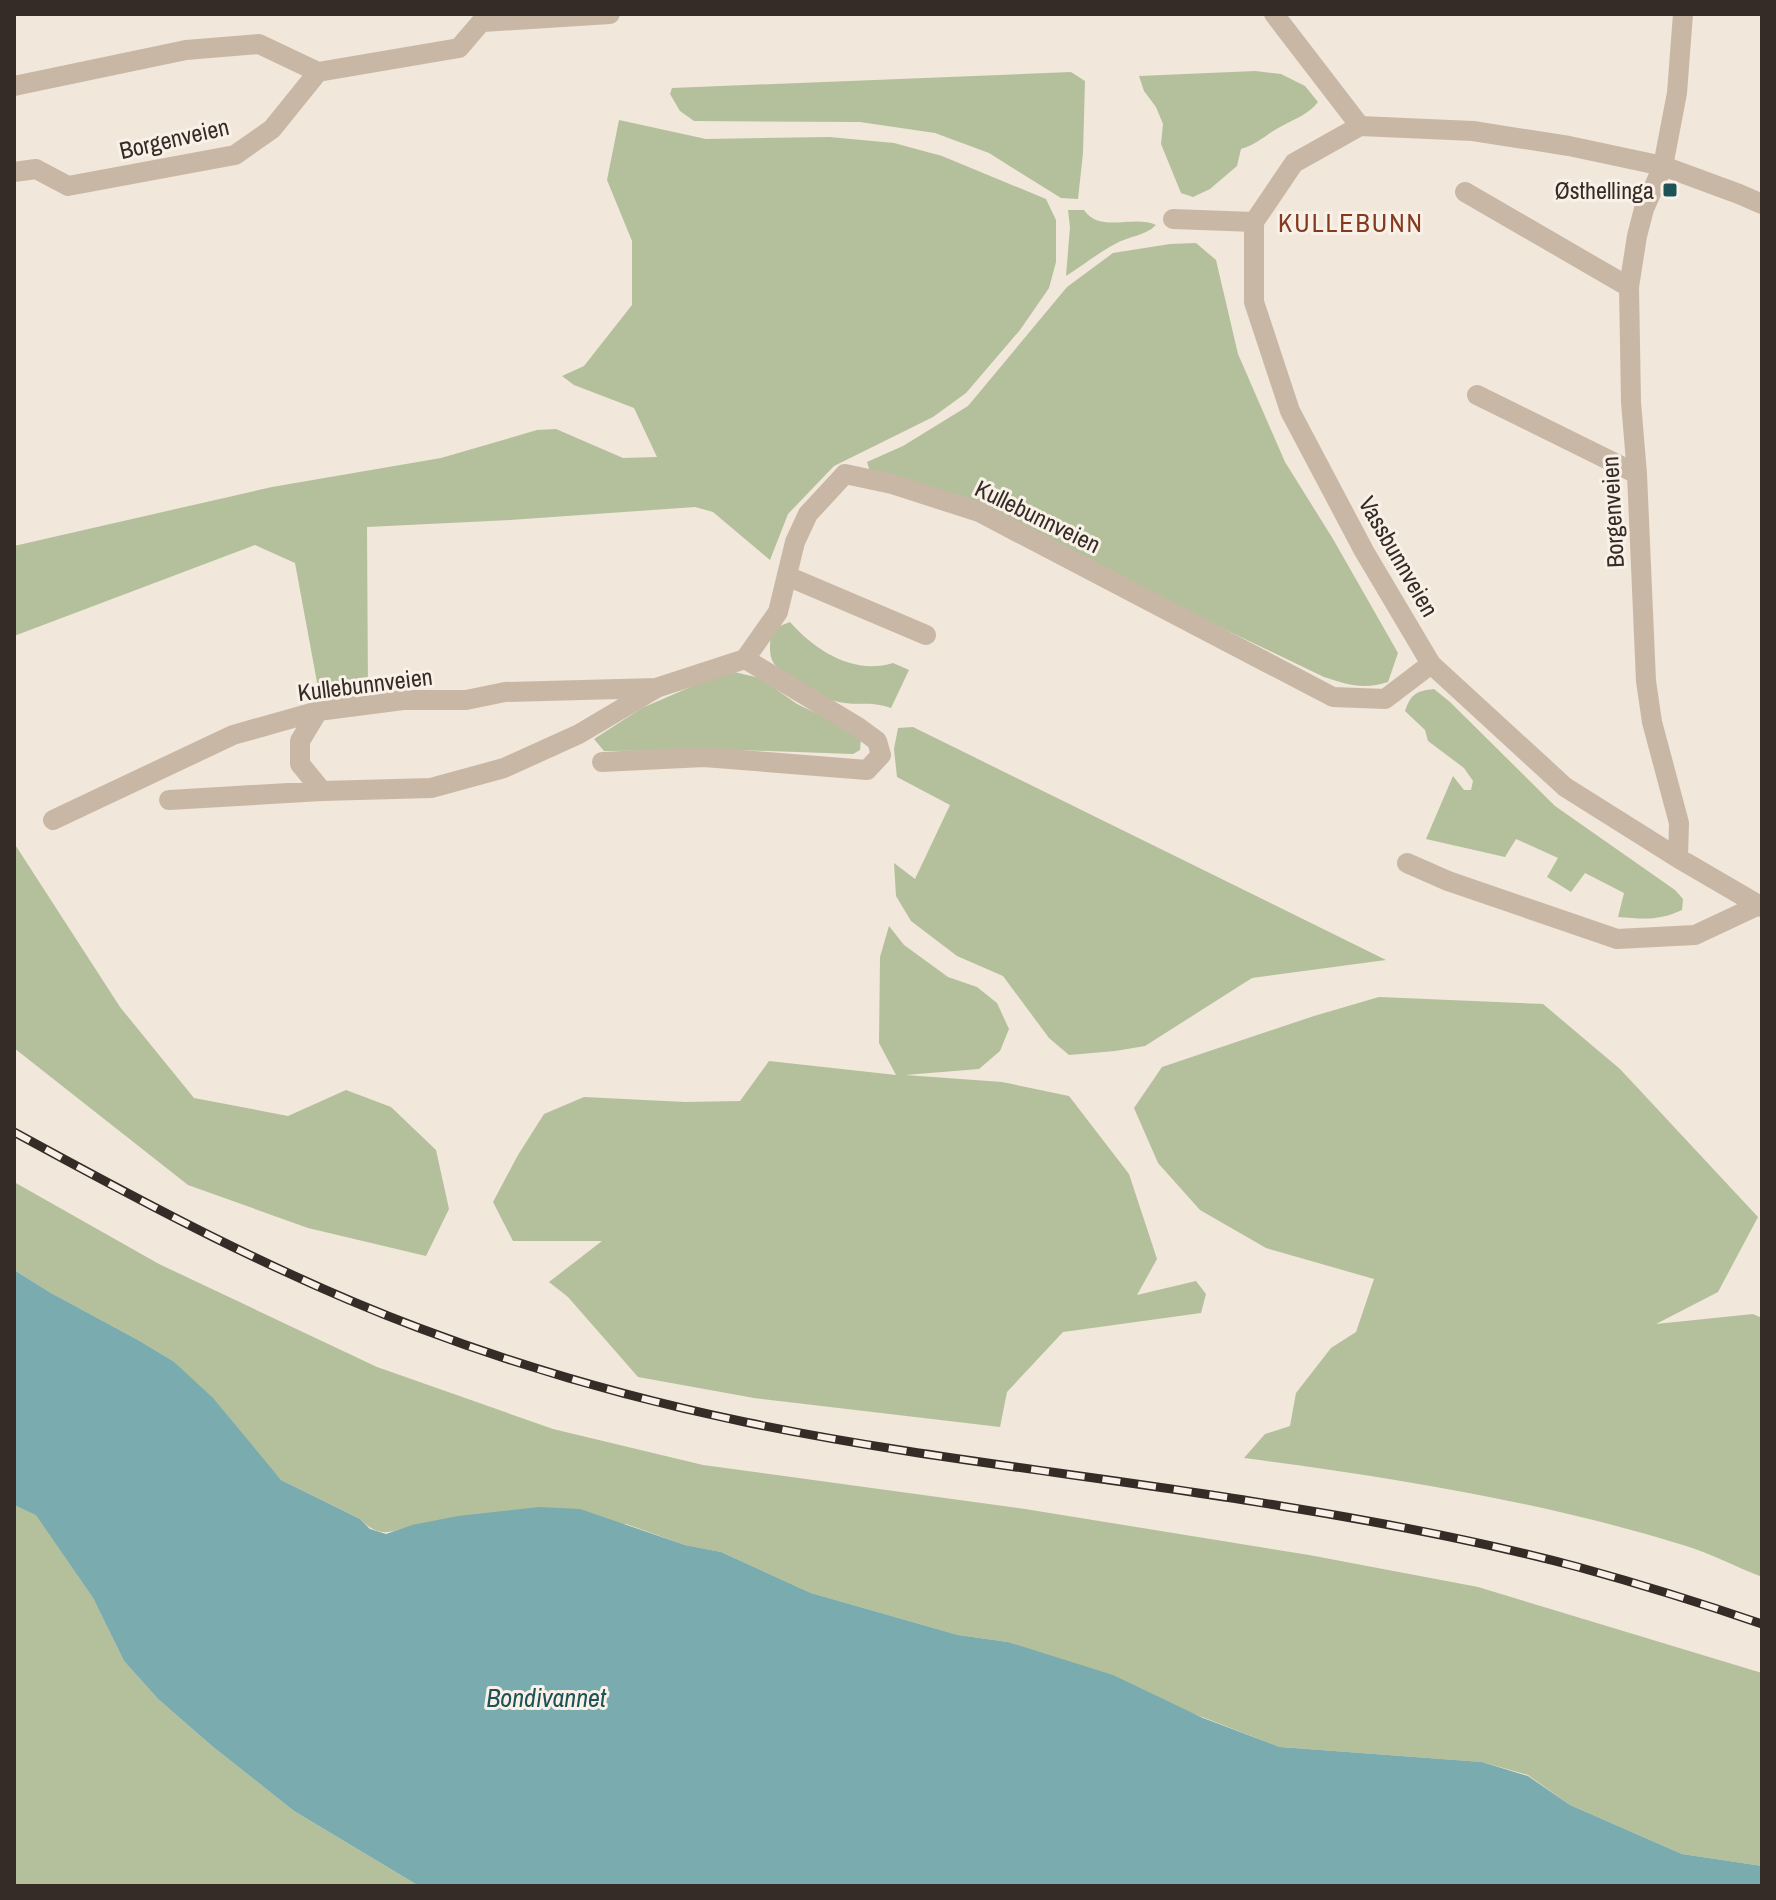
<svg xmlns="http://www.w3.org/2000/svg" width="1776" height="1900" font-family="'Archivo Narrow',sans-serif">
<style>
.green{fill:#b3c09b}
.water{fill:#7aabae}
.lines{fill:none;stroke-linecap:round;stroke-linejoin:round}
.service{stroke:#c9b7a6;stroke-width:20}
.minor{stroke:#c9b7a6;stroke-width:20}
.rail-casing{stroke:#362c27;stroke-width:9}
.rail{stroke:#f9f1e7;stroke-width:6;stroke-dasharray:18;stroke-linecap:butt}
.poi-dot{fill:#1d5257;stroke:#f9f1e7;stroke-width:3}
.labels{text-anchor:middle;dominant-baseline:central;stroke-width:6;stroke-linejoin:round;paint-order:stroke}
.street-label{font-size:24px;fill:#362c27;stroke:#f9f1e7}
.poi-label{font-size:24px;fill:#362c27;stroke:#f9f1e7;text-anchor:end}
.neighbourhood-label{font-size:26px;letter-spacing:2px;fill:#843a21;stroke:#f9f1e7}
.water-label{font-size:26px;font-style:italic;fill:#1d5257;stroke:#f9f1e7}
</style>
<rect width="100%" height="100%" fill="#f1e7da"/>
<!-- green -->
<path class="green" d="M1255,71l26,3 24,12 13,16c-10,13 -24,17 -38,25 -15,8 -22,17 -39,22l-4,17 -27,23 -17,8 -12,-4 -20,-49 2,-20 -7,-17 -12,-16 -5,-15z
M1071,72l14,9 -2,72 -5,46 -17,-1 -72,-45 -54,-20 -75,-11 -166,-1 -14,-10 -10,-17 2,-6z
M619,120l87,19 123,-2 65,6 48,13 104,43 10,21v42l-7,26 -29,42 -54,63 -33,24 -99,49 -46,48 -18,46 -57,-48 -18,-5 -185,13 -143,7 1,166h-49l-24,-130 -40,-18 -241,91v-90l258,-59 169,-29 96,-28 19,-1 67,29 34,-1 -23,-49 -60,-23 -12,-9 22,-10 48,-61v-64l-25,-61z
M1068,210h16c16,24 50,4 72,15 -11,11 -27,11 -41,19 -17,9 -33,22 -49,32l4,-49z
M1196,243l20,17 22,94 47,108 48,77 65,114 -10,29c-24,8 -40,3 -64,-5l-275,-132 -179,-73 -3,-10 36,-16 65,-40 99,-119 46,-34 57,-9z
M790,622c26,29 63,53 103,41l16,7 -18,38c-21,-8 -37,-1 -56,-7 -10,-3 -53,-29 -60,-36 -7,-9 -5,-21 -4,-31l9,-8z
M734,672l26,6 37,26 52,25 12,10 -1,11 -7,4 -114,-4 -135,1 -10,-12 48,-31 67,-29z
M1434,689l16,13 105,104 120,84 8,9 -1,11c-24,11 -39,9 -64,7l6,-24 -39,-20 -14,19 -24,-15 11,-19 -42,-19 -11,18 -79,-18 27,-63 11,14h7l2,-9 -9,-13 -36,-27 -3,-11 -20,-19c6,-17 11,-20 29,-22z
M913,727l473,233 -134,18 -107,68 -30,5 -46,4 -20,-17 -46,-62 -46,-20 -46,-35 -15,-25 -2,-33 21,16 35,-74 -53,-28 -3,-28 4,-21z
M14,843l106,164 74,91 94,18 58,-26 45,17 45,43 13,59 -23,47 -118,-28 -120,-43 -174,-137z
M889,926l15,19 44,32 29,10 20,16 12,26 -9,22 -21,18 -74,6 97,7 67,14 60,78 28,85 -20,36 59,-14 10,13 -5,19 -138,19 -56,60 -7,35 -246,-29 -116,-21 -70,-80 -19,-15 53,-41h-89l-20,-39 25,-47 26,-41 40,-17 101,5 55,-1 29,-40 127,14 -17,-32 1,-86z
M1379,997l164,7 77,65 138,148 -40,75 -62,32 97,-10 9,4v259c-26,-10 -52,-24 -79,-32 -143,-44 -292,-68 -439,-87l21,-24 25,-8 6,-33 35,-45 25,-16 18,-53 -108,-31 -66,-38 -42,-47 -24,-55 28,-41 152,-51z
M14,1182l145,82 218,103 176,62 150,36 322,44 284,46 169,32 284,86v193l-80,-12 -112,-49 -42,-30 -46,-13 -202,-15 -272,-105 -50,-7 -147,-42 -90,-41 -36,-7 -59,-21 -213,1c-24,8 -34,13 -53,-6l-79,-39 -108,-119 -35,-21 -87,-47 -37,-23z
M14,1505l22,9 57,84 31,63 34,38 54,47 82,65 125,75h-405z"/>
<!-- water -->
<path class="water" d="M14,1270l37,23 87,47 35,21 40,37 68,82 79,39 10,10 16,5 26,-9 46,-9 81,-9 41,2 105,36 36,7 90,41 147,42 50,7 105,33 90,43 77,29 202,15 46,14 42,29 112,49 80,12v20h-1343l-125,-75 -82,-65 -54,-47 -34,-38 -31,-63 -57,-83 -22,-10z"/>
<g class="lines">
<!-- service -->
<path class="service" d="M483,22l127,-8
M1465,192l164,95
M1173,219l81,3
M1477,395l160,79
M787,576l139,59
M1407,863l41,18 169,58 78,-4 64,-30"/>
<!-- minor -->
<path class="minor" d="M1274,14l86,112 113,5 96,15 94,20 76,28 23,10
M14,86l172,-36 73,-6 59,28 141,-24 29,-34
M1360,126l-66,37 -40,59v80l36,109 74,140 67,113 134,123 113,71 84,49
M14,172l22,-3 32,17 167,-31 37,-26 46,-57
M318,711l-18,30v23l22,27
M602,762l102,-5 163,13 14,-15 -4,-14 -19,-14 -113,-68
M169,800l153,-9 109,-3 73,-20 75,-34 76,-45
M53,820l180,-85 85,-24 85,-11h63l39,-8 151,-4 89,-29 33,-47 17,-70 13,-28 37,-40 47,10 87,28 354,185 52,2 46,-35
M1678,858l1,-35 -27,-101 -6,-41 -9,-207 -6,-72 -2,-115 8,-51 7,-27 19,-43 14,-73 6,-79"/>
<!-- rail casing -->
<g class="rail-casing">
<path id="rail" d="M14,1132c132,72 264,143 405,196 106,40 215,71 326,94 177,37 358,54 536,84 99,16 199,35 297,61 62,17 123,36 184,57"/>
</g>
<!-- rail -->
<use href="#rail" class="rail"/>
</g>
<!-- markers -->
<rect class="poi-dot" x="1662" y="182" width="16" height="16" rx="4"/>
<g class="labels">
<!-- street labels -->
<g class="street-label">
<text transform="translate(174 138) rotate(-13)">Borgenveien</text>
<text transform="translate(1612 512) rotate(-93)">Borgenveien</text>
<text transform="translate(1038 516) rotate(26)">Kullebunnveien</text>
<text transform="translate(1399 556) rotate(60)">Vassbunnveien</text>
<text transform="translate(365 684) rotate(-7)">Kullebunnveien</text>
</g>
<!-- poi labels -->
<g class="poi-label">
<text x="1654" y="190">Østhellinga</text>
</g>
<!-- neighbourhood labels -->
<g class="neighbourhood-label">
<text x="1351" y="222">KULLEBUNN</text>
</g>
<!-- water labels -->
<g class="water-label">
<text x="546" y="1697">Bondivannet</text>
</g>
</g>
<!-- border -->
<rect width="1776" height="1900" fill="none" stroke="#362c27" stroke-width="32"/>
</svg>
